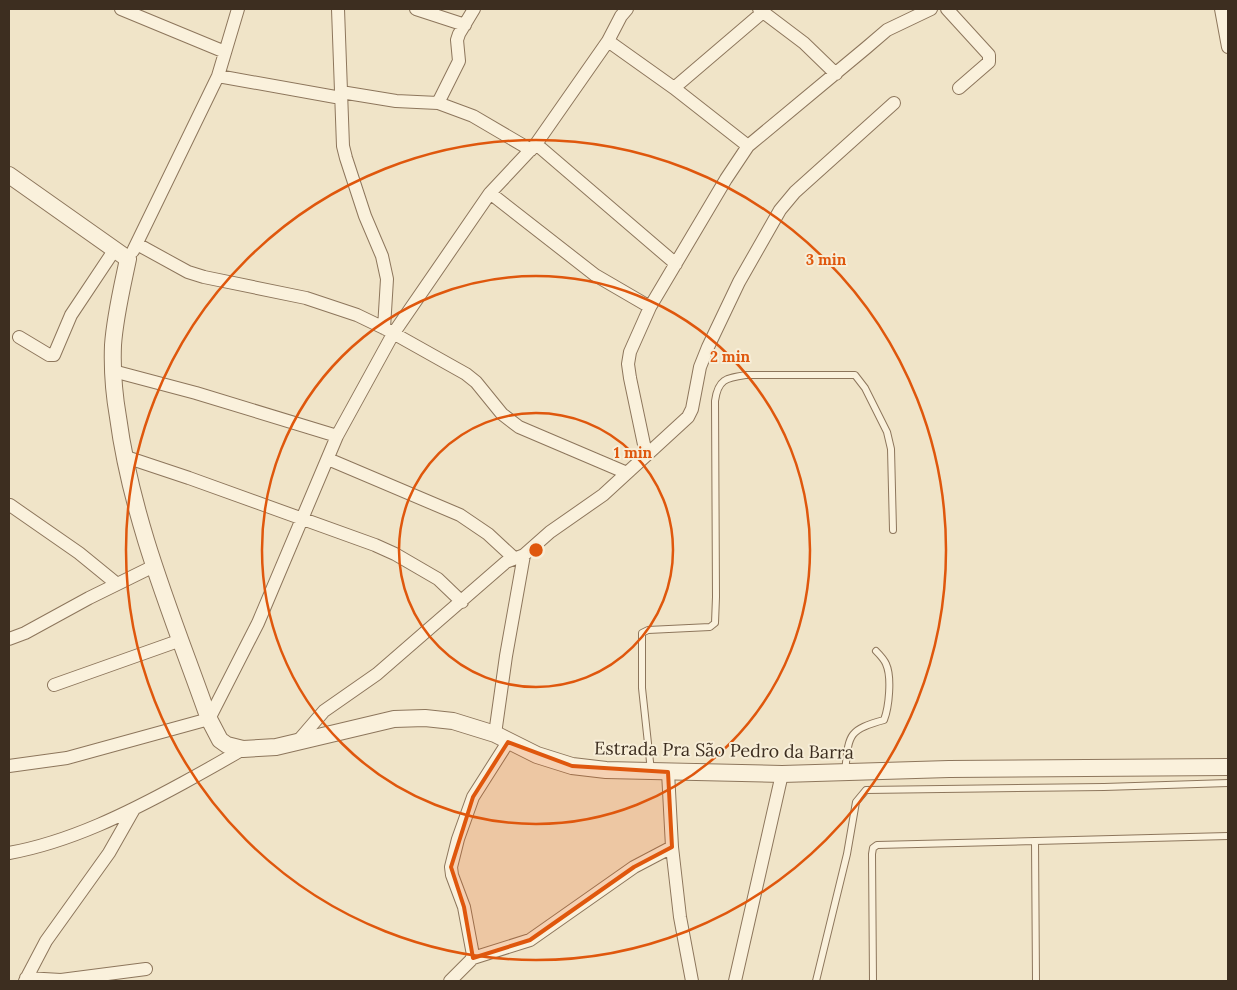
<svg xmlns="http://www.w3.org/2000/svg" width="1237" height="990" font-family="Lora,serif">
<style>
.lines{fill:none;stroke-linecap:round;stroke-linejoin:round}
.service-casing{stroke:#8d765c;stroke-width:8}
.minor-casing{stroke:#8d765c;stroke-width:14}
.tertiary-casing{stroke:#8d765c;stroke-width:18}
.service{stroke:#faf1dc;stroke-width:6}
.minor{stroke:#faf1dc;stroke-width:12}
.tertiary{stroke:#faf1dc;stroke-width:16}
.marked{fill:#df570d;fill-opacity:0.2;stroke:#df570d;stroke-width:4;stroke-linejoin:round}
.ring{fill:none;stroke:#df570d;stroke-width:2.5}
.labels{text-anchor:middle;dominant-baseline:central;stroke-width:4;stroke-linejoin:round;paint-order:stroke}
.street-label{font-size:18px;fill:#3d2e20;stroke:#f7eed8}
.centre{fill:#df570d;stroke:#f7eed8;stroke-width:2.5}
.ring-label{font-size:15px;text-anchor:middle;font-weight:bold;fill:#df570d;stroke:#f7eed8;stroke-width:4;stroke-linejoin:round;paint-order:stroke}
</style>
<rect width="100%" height="100%" fill="#f0e4c8"/>
<g class="lines">
<!-- service casing -->
<g class="service-casing">
<path id="service" d="M651,771l-9,-83v-55l6,-3 62,-3 5,-4 1,-26 -1,-196c3,-22 11,-23 31,-26h109l10,13 22,44 4,17 2,81
M845,772c4,-37 2,-42 39,-52 5,-13 8,-43 2,-56 -2,-5 -6,-9 -10,-13
M1035,841l1,140
M816,981l31,-127 9,-52 10,-12 238,-3 124,-4
M873,981l-1,-127 1,-6 4,-3 351,-9"/>
</g>
<!-- minor casing -->
<g class="minor-casing">
<path id="minor" d="M121,9l104,43
M338,9l5,137 3,12 19,58 17,40 5,23 -3,49
M416,9l49,16
M759,9l45,34 32,31
M947,9l42,46v7l-30,26
M1221,9l7,38
M608,41l66,47 74,58
M218,76l123,22
M674,88l89,-76
M341,92l55,9 42,2 35,13 58,34
M438,103l21,-42 -2,-21 2,-6 15,-25
M536,144l140,120
M490,193l105,82 55,32
M137,244l51,28 16,5 102,21 51,17 27,13 82,46 10,8 26,32 17,13 108,46
M133,251l85,-175 20,-67
M19,337l30,18h5l17,-40 44,-66
M113,371l83,22 141,43
M646,454l-16,-76 -2,-14 2,-12 20,-45 76,-128 22,-33 118,-98 21,-18 44,-21
M123,456l66,22 186,67 20,9 43,25 24,23
M328,459l132,56 28,19 26,24
M10,505l69,48 38,31
M9,639l16,-6 64,-35 65,-32
M54,685l127,-45
M495,734l11,-78 18,-101
M299,740l25,-29 53,-37 129,-112 18,-7 26,-23 53,-37 85,-78 4,-8 8,-42 8,-20 31,-65 41,-72 15,-18 99,-89
M9,766l58,-8 142,-39 49,-96 79,-187 56,-102 97,-141 46,-49 72,-103 13,-25 6,-7
M668,772l4,75 8,70 12,64
M9,853c61,-11 119,-40 174,-70 20,-11 40,-22 60,-34
M473,958l57,-18 104,-73 38,-20
M26,978l35,2 85,-11
M25,981l21,-40 63,-88 25,-44
M450,981l21,-21 2,-5 -9,-48 -12,-32 -1,-8 7,-28 15,-42 35,-55
M735,981l47,-207"/>
</g>
<!-- tertiary casing -->
<g class="tertiary-casing">
<path id="tertiary" d="M9,175l119,84c-6,29 -13,57 -15,86 -1,25 1,49 5,72 14,105 56,203 91,302l11,21 7,5 16,4 33,-2 118,-28 31,-1 28,3 42,13 42,21 35,11 34,4 176,4 167,-5 279,-2"/>
</g>
<!-- service -->
<use href="#service" class="service"/>
<!-- minor -->
<use href="#minor" class="minor"/>
<!-- tertiary -->
<use href="#tertiary" class="tertiary"/>
</g>
<!-- marked area -->
<path class="marked" d="M508,742l64,24 96,6 4,75 -38,20 -104,73 -57,18 -9,-51 -13,-40 22,-70z"/>
<!-- distance rings -->
<g class="ring">
<circle cx="536" cy="550" r="137"/>
<circle cx="536" cy="550" r="274"/>
<circle cx="536" cy="550" r="410"/>
</g>
<g class="labels">
<!-- street labels -->
<g class="street-label">
<text transform="translate(724 750) rotate(1)">Estrada Pra São Pedro da Barra</text>
</g>
</g>
<circle cx="536" cy="550" r="8" class="centre"/>
<g class="ring-label">
<text x="826" y="265">3 min</text>
<text x="730" y="362">2 min</text>
<text x="633" y="458">1 min</text>
</g>
<!-- border -->
<rect width="1237" height="990" fill="none" stroke="#3d2e20" stroke-width="20"/>
</svg>
